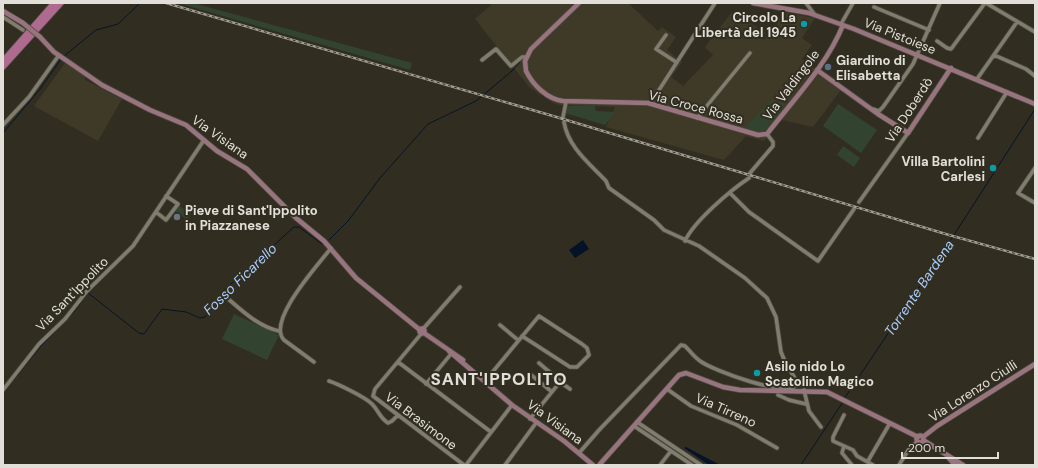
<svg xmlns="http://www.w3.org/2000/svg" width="1038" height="468" font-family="'DM Sans',sans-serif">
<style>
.built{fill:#3f3a28}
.green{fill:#324430}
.water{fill:#051328}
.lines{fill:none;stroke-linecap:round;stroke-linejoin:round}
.stream{stroke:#051328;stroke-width:1}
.street-casing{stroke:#4d4a3f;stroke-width:5}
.secondary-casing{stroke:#4d4a3f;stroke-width:6}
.primary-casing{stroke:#4d4a3f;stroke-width:7}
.street{stroke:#807d6e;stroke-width:3.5}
.secondary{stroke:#98747f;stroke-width:4.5}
.primary{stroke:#af6a90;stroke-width:5.5}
.rail-casing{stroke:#a19e94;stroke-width:2.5}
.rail{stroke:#312e21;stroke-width:1;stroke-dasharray:3;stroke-linecap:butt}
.secondary-bridge-casing{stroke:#4d4a3f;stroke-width:6;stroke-linecap:butt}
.secondary-bridge{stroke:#98747f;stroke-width:4.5}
.culture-dot{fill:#0f9aa8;stroke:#312e21;stroke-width:1.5}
.service-dot{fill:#5c6f8a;stroke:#312e21;stroke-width:1.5}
.worship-dot{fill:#6b7280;stroke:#312e21;stroke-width:1.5}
.labels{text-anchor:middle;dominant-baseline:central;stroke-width:4;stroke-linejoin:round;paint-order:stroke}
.poi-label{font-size:13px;font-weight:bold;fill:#e1dfd7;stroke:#312e21;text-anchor:start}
.street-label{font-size:13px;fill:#e1dfd7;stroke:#312e21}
.water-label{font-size:14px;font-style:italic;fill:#a8ccfc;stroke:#312e21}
.district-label{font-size:17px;font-weight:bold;letter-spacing:1px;fill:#e1dfd7;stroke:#312e21}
</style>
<rect width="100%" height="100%" fill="#312e21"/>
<!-- built -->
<path class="built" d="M493,3h135l30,28 4,-4 14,10 -9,13 15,12 -11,15 12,9 30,-31 -8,-8 27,-35 28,17 -6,4 10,7 13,-14 4,-14 34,6 -13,20 10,7 -10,14 39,31 -28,37 -31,-7 -18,21 -18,-5 -22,24 -118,-33 9,-20 -55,-2 -7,-2 -24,-16 -54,-68z
M65,63l19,11 1,6 37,19 -24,42 -64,-35z"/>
<!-- green -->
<path class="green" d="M178,3h15l219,60 -2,7z
M771,100l15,4 -20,25 -5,4 -16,-5z
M838,104l39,26 -16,23 -38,-27z
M566,106h29l1,5 19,1 -10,13 -40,-12z
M843,146l17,12 -6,9 -17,-12z
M178,205l13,9 -4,6 -13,-10z
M234,314l45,21 -12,25 -45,-21z"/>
<!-- water -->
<path class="water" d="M583,240l6,9 -14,9 -6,-8z
M686,447l34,18h-11l-25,-17z"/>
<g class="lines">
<!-- stream -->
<path class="stream" d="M63,57l33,-27 22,-6 22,-21
M3,133l37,-44 21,-30
M329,240l19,-19 32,-43 48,-54 48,-23 36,-30 8,-9
M3,393l38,-47 33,-34 14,-19 51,40 5,1 18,-25 24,3 14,6 5,-1 18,-26 71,-64h5l23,17
M844,399l108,-161 83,-129
M801,465l42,-63"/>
<!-- street casing -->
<g class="street-casing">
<path id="street" d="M806,3l9,12
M986,3l49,29
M874,7l55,23
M3,17l20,13
M841,24l12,-21
M666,35l-10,14 20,13
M937,41l10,7 4,1 34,-46
M994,55l32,14 9,7
M482,60l14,-11 15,17 11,-9h5
M977,79l40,-57
M650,104l65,-101
M873,109l6,2 4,-4 30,-43 27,-61
M563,117l3,-15
M697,118l53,-65
M564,122c4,25 25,41 42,59l3,7 45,32 10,10 35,16 46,32 22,20 9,19 5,35 5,12 12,19c-7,17 -86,-13 -98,-22 -6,-4 -10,-10 -15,-15l-4,-1 -81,84 -21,24
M3,125l26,-28 30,-42
M978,138l29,-46
M1035,168l-17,25 17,10
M750,173l23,-27v-4l-6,-8
M730,193l19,19 69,49 36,-52
M859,202l49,-69
M156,212l10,8 12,-16 -12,-8
M685,241c9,-20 46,-51 64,-63
M226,297c15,13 33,30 53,34
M500,325l18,15
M423,329l37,-42
M421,334l-46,55 -2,7 91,69
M314,362l-30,-22c-18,-19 35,-76 47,-92
M398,362l93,70
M539,363l22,19
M530,374l22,18
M329,381c9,3 36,16 43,23 7,7 7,13 16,19l4,-2 6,-6
M485,381l54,-65 43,28 5,4 2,7 -12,12h-7l-48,-31
M426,384l25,-30
M667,389l24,17 46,19 40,23
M3,390l36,-46 26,-25 22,-28 46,-45 71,-106
M804,390l5,21 12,16
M778,395l11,5 17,4
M844,415l-11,22v4l20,9 4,6 16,9
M530,419l30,-37 10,7
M637,422l64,43
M634,426l58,39
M844,446l-2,7 10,12
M868,461l22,-38
M466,465l46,-60
M505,465l31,-42
M660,465l11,-14
M899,465l10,-16 9,-8"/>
</g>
<!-- secondary casing -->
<g class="secondary-casing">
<path id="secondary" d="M579,3l-48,46 -6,12 1,10c7,14 21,28 37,30l85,2 110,32 9,-1c26,-34 60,-69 76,-109
M753,3l56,10 45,16 181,75
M3,11l20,12
M40,37l14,15 48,33 48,25 36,15 31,26 30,18 49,49 28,23 32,37 64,52
M817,70l61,44 30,19 43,-65
M419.5 331a2.5 2.5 0 1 1 5 0a2.5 2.5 0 1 1-5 0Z
M424,333l39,27
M449,351l63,54 52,36 29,24
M916.5 439a3.5 3.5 0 1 1 7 0a3.5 3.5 0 1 1-7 0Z
M923,437l14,-11 98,-62
M923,440l40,25
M948,457l7,8
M600,464l79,-89 7,-2 37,14 17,3 87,2 91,45"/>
</g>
<!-- primary casing -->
<g class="primary-casing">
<path id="primary" d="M3,61l51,-58
M3,67l58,-64"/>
</g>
<!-- street -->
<use href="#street" class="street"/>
<!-- secondary -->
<use href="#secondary" class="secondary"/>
<!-- primary -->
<use href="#primary" class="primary"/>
<!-- rail casing -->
<g class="rail-casing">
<path id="rail" d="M166,3l387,113 396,119 86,24"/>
</g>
<!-- rail -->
<use href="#rail" class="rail"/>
<!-- secondary-bridge casing -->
<g class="secondary-bridge-casing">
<path id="secondary-bridge" d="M23,23l17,14"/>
</g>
<!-- secondary-bridge -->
<use href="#secondary-bridge" class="secondary-bridge"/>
</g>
<!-- markers -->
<g class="culture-dot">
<circle cx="804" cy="24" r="4"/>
<circle cx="993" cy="168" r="4"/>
<circle cx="757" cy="373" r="4"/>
</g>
<circle class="service-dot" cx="828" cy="67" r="4"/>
<circle class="worship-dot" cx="177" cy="217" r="4"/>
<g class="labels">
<!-- poi labels -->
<g class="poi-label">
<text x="796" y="17" text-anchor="end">Circolo La<tspan x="796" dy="15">Libertà del 1945</tspan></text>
<text x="836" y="60">Giardino di<tspan x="836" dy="15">Elisabetta</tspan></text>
<text x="985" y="161" text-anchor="end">Villa Bartolini<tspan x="985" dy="15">Carlesi</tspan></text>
<text x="185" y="210">Pieve di Sant'Ippolito<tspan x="185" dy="15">in Piazzanese</tspan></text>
<text x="765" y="366">Asilo nido Lo<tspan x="765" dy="15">Scatolino Magico</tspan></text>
</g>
<!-- street labels -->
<g class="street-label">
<text transform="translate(900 36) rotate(22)">Via Pistoiese</text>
<text transform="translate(791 85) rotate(-53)">Via Valdingole</text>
<text transform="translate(696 107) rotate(15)">Via Croce Rossa</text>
<text transform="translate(909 110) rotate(-57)">Via Doberdò</text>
<text transform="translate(220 137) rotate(35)">Via Visiana</text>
<text transform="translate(72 294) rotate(-46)">Via Sant'Ippolito</text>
<text transform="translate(973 391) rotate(-33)">Via Lorenzo Ciulli</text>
<text transform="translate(726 410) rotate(24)">Via Tirreno</text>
<text transform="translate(421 421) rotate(37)">Via Brasimone</text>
<text transform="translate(555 422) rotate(36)">Via Visiana</text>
</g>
<!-- water labels -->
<g class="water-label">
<text transform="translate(240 279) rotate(-44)">Fosso Ficarello</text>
<text transform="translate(919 288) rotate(-56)">Torrente Bardena</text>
</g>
<!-- district labels -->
<g class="district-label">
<text x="499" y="379">SANT'IPPOLITO</text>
</g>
</g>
<!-- border -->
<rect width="1038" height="468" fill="none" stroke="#e1dfd7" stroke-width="8"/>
<!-- scale -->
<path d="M902 452v6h96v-6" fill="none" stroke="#e1dfd7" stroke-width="2"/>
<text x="908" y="452" font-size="12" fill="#e1dfd7" stroke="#312e21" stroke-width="3" paint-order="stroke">200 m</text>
</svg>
